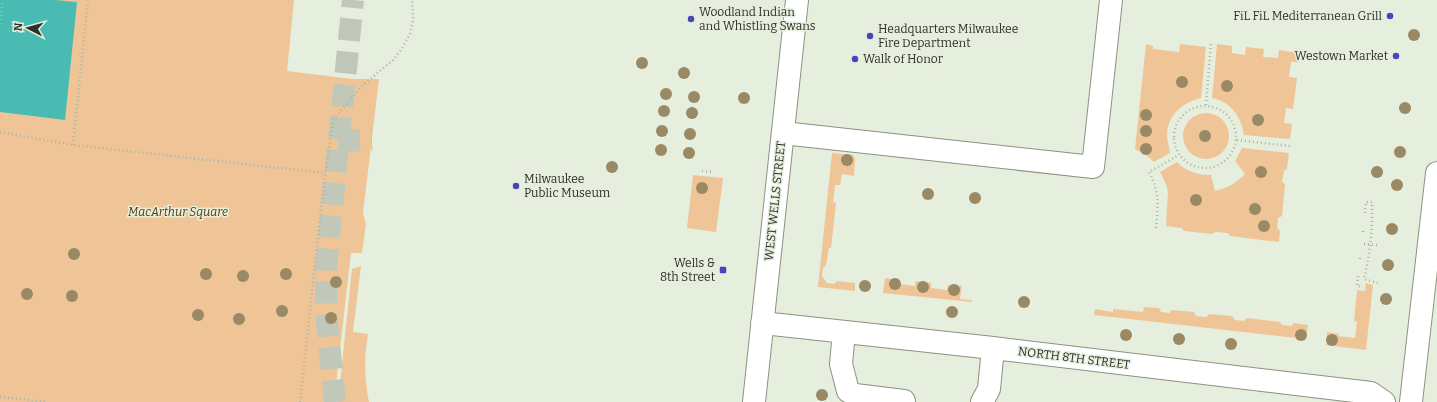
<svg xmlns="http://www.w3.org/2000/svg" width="1437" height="402" font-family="Bitter,serif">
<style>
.green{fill:#efc597}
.water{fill:#4abbb2}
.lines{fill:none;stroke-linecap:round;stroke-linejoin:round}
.minor-tunnel{stroke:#c1c8b9;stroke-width:22;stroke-dasharray:22 11;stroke-linecap:butt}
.highway-tunnel{stroke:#c1c8b9;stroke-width:22;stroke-dasharray:22 11;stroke-linecap:butt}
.minor-casing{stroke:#8b9283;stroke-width:24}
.major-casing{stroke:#8b9283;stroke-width:24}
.path{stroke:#adb4a6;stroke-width:2.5;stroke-dasharray:1 3;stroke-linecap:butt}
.minor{stroke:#fff;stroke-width:22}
.major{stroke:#fff;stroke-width:22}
.tree{fill:#998964}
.poi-dot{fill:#4646bc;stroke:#e6eedd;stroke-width:1.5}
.labels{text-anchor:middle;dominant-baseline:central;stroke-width:3;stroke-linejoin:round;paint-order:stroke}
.poi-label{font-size:12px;fill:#2e312b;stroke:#e6eedd;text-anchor:start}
.street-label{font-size:12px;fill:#2e312b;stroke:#e6eedd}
.park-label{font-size:12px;font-style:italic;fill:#5a3601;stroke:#e6eedd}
</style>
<rect width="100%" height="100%" fill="#e6eedd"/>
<!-- green -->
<path class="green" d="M0,0h294l-7,71 66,8h26l-16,134 3,11 -4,29h-11l-17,149h-334z
M1146,44l7,2v3l26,3 1,-8 26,3 -5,51c-17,4 -33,16 -34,36 0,6 2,12 3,19l-16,9 -9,-8 -10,-5z
M1217,44l15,2v7l13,2 1,-8 18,2 -1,8 15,1 1,-8 20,3 -1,9h-7l-2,15 8,1 -4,31 -7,-1 -2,15 8,1 -2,15 -46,-4c-3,-19 -13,-33 -32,-37z
M1183 136a23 23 0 1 1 46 0a23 23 0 1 1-46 0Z
M1242,148l47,5 -2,16 -3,2 -2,11 3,2 -3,32 -4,2 -1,10 3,3 -1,11 -49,-6 -2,-3 -13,-1 -3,2 -28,-3 -2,-3 -16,-2 2,-34 -2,-8 -6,-12 17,-10c10,10 21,13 34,13l4,16c13,-3 21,-8 30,-17l-10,-13z
M832,153l21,2 2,4 -1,17 -12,-2 -2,11h-5l-2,17 3,1 -5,45h-2l-3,17 -3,3 -1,8 5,7 7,1 3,-3 18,2v8l-37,-4z
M693,175l30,3 -7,54 -29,-4z
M361,266l-8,66 15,2c-4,26 -4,41 1,68h-31l14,-133z
M885,278l14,2v4l16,2 1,-5 15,2v5l16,2 1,-5 14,1 -2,13 12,1v2l-89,-9z
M1366,283l7,2 -7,65 -40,-5 1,-13 12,2 -1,2 17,2 2,-16 -3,-1 3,-31 8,1z
M1144,307l15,1 2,4 8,1 3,-3 22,2 2,4 10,1 3,-3 23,2 3,4 9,1 3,-3 33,4 2,3 9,1 3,-3 14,2 -2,14 -212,-24 1,-6 18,3v-3l30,3z"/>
<!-- water -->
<path class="water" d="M0,0h55l22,2 -12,118 -65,-8z"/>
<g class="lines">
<!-- minor-tunnel -->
<path class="minor-tunnel" d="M338,141l34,-1"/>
<!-- highway-tunnel -->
<path class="highway-tunnel" d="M335,402l-9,-89v-46l27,-267"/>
<!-- minor casing -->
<g class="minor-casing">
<path id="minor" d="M783,133l310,34 18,-167
M762,323l231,25 378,45 13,9
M844,332l-3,32 7,27 7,4 49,6
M754,402l43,-402
M982,402l7,-13 4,-41"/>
</g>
<!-- major casing -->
<g class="major-casing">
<path id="major" d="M1411,402l26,-229"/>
</g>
<!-- path -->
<path class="path" d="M0,24l3,-24
M1206,105l5,-62
M1174 137a31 31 0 1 1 62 0a31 31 0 1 1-62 0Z
M0,132l73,13 252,28
M1237,140l53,6
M73,145l15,-145
M702,171l10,1
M1365,213l1,-11h6c1,27 -2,51 -8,77l14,4
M1156,228c2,-23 4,-35 -7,-56l30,-17
M1363,232v-3
M1364,244l14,1
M1360,259v-3
M1358,276l-1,10 6,1
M0,397l46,5
M300,402l25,-229 9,-54 28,-33 31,-26 8,-10 9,-16 2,-9 1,-7 -1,-18"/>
<!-- minor -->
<use href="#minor" class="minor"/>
<!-- major -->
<use href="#major" class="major"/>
</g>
<!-- trees -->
<g class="tree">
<circle cx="1414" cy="35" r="6"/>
<circle cx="642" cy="63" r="6"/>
<circle cx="684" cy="73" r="6"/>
<circle cx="1182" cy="82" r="6"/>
<circle cx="1227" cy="86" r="6"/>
<circle cx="666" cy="94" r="6"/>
<circle cx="694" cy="97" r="6"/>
<circle cx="744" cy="98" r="6"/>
<circle cx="1405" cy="108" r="6"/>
<circle cx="664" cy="111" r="6"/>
<circle cx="692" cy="113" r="6"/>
<circle cx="1146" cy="115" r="6"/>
<circle cx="1258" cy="120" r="6"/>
<circle cx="662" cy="131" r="6"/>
<circle cx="1146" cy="131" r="6"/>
<circle cx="690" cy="134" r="6"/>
<circle cx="1205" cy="136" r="6"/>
<circle cx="1146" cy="149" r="6"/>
<circle cx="661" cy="150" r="6"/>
<circle cx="1400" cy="152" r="6"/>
<circle cx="689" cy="153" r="6"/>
<circle cx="847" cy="160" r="6"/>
<circle cx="612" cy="167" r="6"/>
<circle cx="1261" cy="172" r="6"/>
<circle cx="1377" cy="172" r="6"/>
<circle cx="1397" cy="185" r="6"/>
<circle cx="702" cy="188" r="6"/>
<circle cx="928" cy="194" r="6"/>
<circle cx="975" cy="198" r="6"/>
<circle cx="1196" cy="200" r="6"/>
<circle cx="1255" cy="209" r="6"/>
<circle cx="1264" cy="226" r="6"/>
<circle cx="1392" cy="229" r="6"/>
<circle cx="74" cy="254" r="6"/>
<circle cx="1388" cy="265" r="6"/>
<circle cx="206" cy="274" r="6"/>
<circle cx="286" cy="274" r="6"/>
<circle cx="243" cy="276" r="6"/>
<circle cx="336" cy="282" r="6"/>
<circle cx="895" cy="284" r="6"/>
<circle cx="865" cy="286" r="6"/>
<circle cx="923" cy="287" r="6"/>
<circle cx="954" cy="290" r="6"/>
<circle cx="27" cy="294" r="6"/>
<circle cx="72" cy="296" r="6"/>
<circle cx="1386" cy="299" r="6"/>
<circle cx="1024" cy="302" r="6"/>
<circle cx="282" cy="311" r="6"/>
<circle cx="952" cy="312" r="6"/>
<circle cx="198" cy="315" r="6"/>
<circle cx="331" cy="318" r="6"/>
<circle cx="239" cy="319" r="6"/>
<circle cx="1126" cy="335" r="6"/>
<circle cx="1301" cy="335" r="6"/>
<circle cx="1179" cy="339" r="6"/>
<circle cx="1332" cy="340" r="6"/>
<circle cx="1231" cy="344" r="6"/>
<circle cx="822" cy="395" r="6"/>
</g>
<!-- markers -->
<g class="poi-dot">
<circle cx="1390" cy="16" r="4"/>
<circle cx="691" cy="19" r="4"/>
<circle cx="870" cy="36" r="4"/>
<circle cx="1396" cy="56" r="4"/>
<circle cx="855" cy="59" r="4"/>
<circle cx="516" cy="186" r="4"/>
<rect x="719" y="266" width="8" height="8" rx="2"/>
</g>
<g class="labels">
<!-- poi labels -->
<g class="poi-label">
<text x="699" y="12">Woodland Indian<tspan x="699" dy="14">and Whistling Swans</tspan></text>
<text x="1382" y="16" text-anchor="end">FiL FiL Mediterranean Grill</text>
<text x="878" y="29">Headquarters Milwaukee<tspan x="878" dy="14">Fire Department</tspan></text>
<text x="1388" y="56" text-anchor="end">Westown Market</text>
<text x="863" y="59">Walk of Honor</text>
<text x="524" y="179">Milwaukee<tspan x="524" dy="14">Public Museum</tspan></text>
<text x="715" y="263" text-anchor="end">Wells &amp;<tspan x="715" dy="14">8th Street</tspan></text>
</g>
<!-- street labels -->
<g class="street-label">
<text transform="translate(775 201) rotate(-84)">WEST WELLS STREET</text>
<text transform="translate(1074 358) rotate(7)">NORTH 8TH STREET</text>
</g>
<!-- park labels -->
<g class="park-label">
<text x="178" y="212">MacArthur Square</text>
</g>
</g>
<!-- north arrow -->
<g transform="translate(28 28) rotate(276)" stroke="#e6eedd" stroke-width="3" paint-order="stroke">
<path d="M0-3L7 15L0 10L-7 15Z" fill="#2e312b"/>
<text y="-6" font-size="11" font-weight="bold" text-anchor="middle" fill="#2e312b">N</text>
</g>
</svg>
